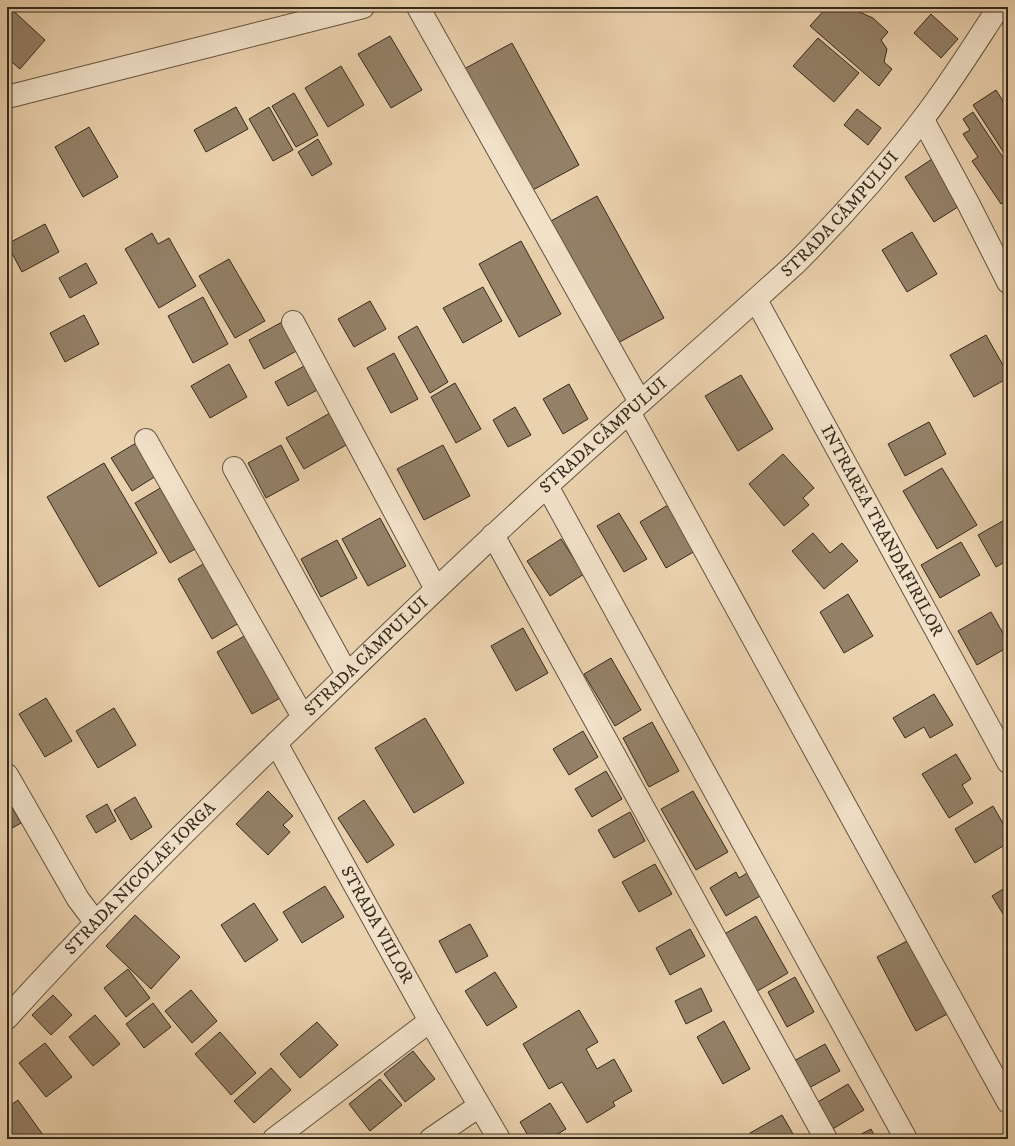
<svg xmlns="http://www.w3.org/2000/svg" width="1015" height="1146" font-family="'IM FELL DW Pica',serif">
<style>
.building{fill:#948168;stroke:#352a1c}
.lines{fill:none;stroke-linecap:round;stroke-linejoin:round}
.minor-casing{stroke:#625440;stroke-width:24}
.minor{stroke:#f2e2ca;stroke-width:22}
.labels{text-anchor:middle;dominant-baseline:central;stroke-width:4;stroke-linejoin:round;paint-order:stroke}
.street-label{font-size:17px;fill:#352a1c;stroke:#f2e2ca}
</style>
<rect width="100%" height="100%" fill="#ebd2ae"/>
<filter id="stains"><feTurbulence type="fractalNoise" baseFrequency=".005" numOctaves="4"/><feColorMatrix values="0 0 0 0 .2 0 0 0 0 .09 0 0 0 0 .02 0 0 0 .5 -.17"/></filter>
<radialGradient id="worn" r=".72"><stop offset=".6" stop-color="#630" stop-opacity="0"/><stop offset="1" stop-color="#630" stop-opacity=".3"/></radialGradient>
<!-- building -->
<path class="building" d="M7,7h2l36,33 -25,29 -13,-11z
M827,7h21l25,11 15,14 -7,8 6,9 -3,13 8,7 -13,17 -69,-60z
M931,14l27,25 -17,19 -27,-25z
M390,36l32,54 -31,18 -33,-54z
M818,38l41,35 -25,29 -41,-36z
M512,43l67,122 -48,26 -67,-122z
M341,66l23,39 -36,22 -23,-39z
M996,90l12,19v46l-2,1 -33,-51z
M294,93l24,42 -22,12 -24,-41z
M236,107l12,22 -42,23 -12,-22z
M269,107l24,43 -20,11 -24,-42z
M857,109l24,19 -13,17 -24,-20z
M973,112l35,53v34l-7,5 -29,-43 6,-4 -15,-23 7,-4 -7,-11z
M89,127l29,50 -35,20 -28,-50z
M318,139l14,25 -20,12 -14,-24z
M932,159l29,46 -27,17 -29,-45z
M597,196l67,122 -48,26 -67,-122z
M45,224l14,28 -37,20 -15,-28z
M912,232l25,42 -30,18 -25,-42z
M152,233l6,11 11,-6 27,48 -37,22 -34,-59z
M521,241l40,73 -42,23 -40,-73z
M229,259l36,62 -30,17 -36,-62z
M86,263l11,20 -27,15 -11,-20z
M483,287l19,34 -39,22 -20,-35z
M203,297l25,47 -35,19 -25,-47z
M370,301l16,28 -32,18 -16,-28z
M84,315l15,29 -34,18 -15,-29z
M284,321l16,28 -36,20 -15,-29z
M417,326l31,56 -18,11 -32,-56z
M986,335l22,39v4l-34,19 -24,-42z
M394,353l24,46 -27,14 -24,-45z
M229,364l18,33 -37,21 -19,-32z
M306,365l13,24 -31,17 -13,-24z
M741,375l32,54 -35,22 -33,-55z
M455,383l26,46 -25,14 -25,-46z
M569,384l19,35 -25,15 -20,-35z
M515,407l16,28 -23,12 -15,-27z
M330,413l18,31 -44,25 -18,-31z
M929,422l17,32 -41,22 -17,-32z
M136,443l20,33 -24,15 -21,-33z
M281,445l18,35 -33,18 -18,-35z
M443,445l27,51 -46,24 -27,-51z
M783,454l31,34 -11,10 6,7 -25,21 -35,-42z
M104,463l53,90 -58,34 -52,-90z
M942,468l35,57 -40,24 -34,-58z
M162,487l35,61 -27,15 -35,-60z
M668,505l27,46 -29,17 -26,-46z
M619,513l28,46 -23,13 -27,-46z
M380,518l26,48 -38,20 -26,-47z
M1008,518v42l-12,7 -18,-32z
M813,533l17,20 12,-10 16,18 -34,28 -32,-38z
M561,539l23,35 -34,22 -23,-35z
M337,540l20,38 -36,19 -20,-38z
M961,542l19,33 -40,23 -19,-33z
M205,563l34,60 -27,16 -34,-60z
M848,594l25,42 -29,17 -24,-41z
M991,612l17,30v5l-31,18 -19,-34z
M523,628l25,45 -32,18 -25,-45z
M246,635l36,62 -30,17 -35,-62z
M611,658l30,52 -26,16 -31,-52z
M1008,693v12l-5,-9z
M934,694l19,31 -23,13 -6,-11 -19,11 -12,-20z
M46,698l26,43 -27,16 -26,-43z
M114,708l22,37 -38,23 -22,-37z
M425,718l39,65 -50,30 -39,-65z
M652,722l27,49 -30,16 -26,-49z
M583,731l15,26 -29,18 -16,-26z
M956,754l15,25 -9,6 11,18 -24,15 -27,-44z
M606,771l16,28 -30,18 -17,-28z
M268,791l25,25 -10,9 7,7 -22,23 -32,-31z
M693,791l35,61 -32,18 -35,-61z
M135,797l17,30 -21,13 -17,-30z
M7,799l14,24 -14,8z
M364,800l30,45 -27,18 -29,-45z
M107,804l9,17 -20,12 -10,-17z
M993,806l15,26v11l-33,20 -20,-34z
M630,812l15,29 -31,17 -16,-28z
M655,864l17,30 -33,18 -17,-30z
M736,872l3,6 10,-6 13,23 -36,21 -16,-28z
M325,886l19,31 -42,26 -19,-31z
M1008,886v36l-16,-26z
M254,903l24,37 -33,22 -24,-37z
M135,915l45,42 -29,32 -45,-43z
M756,916l32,57 -34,20 -33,-57z
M470,924l18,32 -32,17 -17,-32z
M690,929l15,27 -35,19 -14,-27z
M909,940l40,73 -33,18 -39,-74z
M128,969l22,29 -24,19 -22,-29z
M495,972l22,35 -30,19 -22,-35z
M795,977l19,35 -27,15 -19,-35z
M701,988l11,23 -26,13 -11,-23z
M191,990l26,31 -25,22 -27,-32z
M53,995l19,20 -21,20 -19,-20z
M153,1003l18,24 -27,21 -18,-24z
M579,1010l19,32 -12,7 11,20 17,-10 18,32 -19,11 2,4 -28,17 -25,-41 -13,7 -26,-45z
M95,1015l25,29 -27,22 -24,-29z
M724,1021l26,48 -27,15 -26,-47z
M317,1022l21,23 -38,33 -20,-24z
M220,1032l36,41 -25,22 -36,-41z
M45,1043l27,34 -26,20 -27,-34z
M825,1044l15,27 -33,18 -15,-27z
M413,1051l22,28 -30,23 -21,-28z
M271,1068l20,22 -37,33 -20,-22z
M380,1079l22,26 -32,26 -21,-27z
M848,1084l16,26 -33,20 -15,-27z
M18,1100l25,35 -5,4h-31v-31z
M550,1103l16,26 -17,10h-19l-10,-17z
M782,1115l14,24h-43l-3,-6z
M871,1129l5,10h-24z"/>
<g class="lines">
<!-- minor casing -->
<g class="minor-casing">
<g id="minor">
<path d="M418,7l222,395"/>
<path d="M7,97l356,-90"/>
<path d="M923,120l45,83 40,79"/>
<path id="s1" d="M756,300l252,462"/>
<path d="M293,322l143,267"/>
<path d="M629,412l379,690"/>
<path d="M146,440l157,277"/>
<path d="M234,468l113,206"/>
<path d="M547,486l359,653"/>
<path d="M493,535l333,604"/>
<path id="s2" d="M276,743l154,278 69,118"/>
<path d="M7,775l71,124 18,24"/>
<path id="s3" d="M7,1018c99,-110 205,-214 312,-316 75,-73 150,-145 227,-215 82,-75 167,-148 249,-223 45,-45 88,-93 127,-144 28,-36 52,-75 77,-113"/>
<path d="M274,1139l156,-118"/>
<path d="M431,1139l48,-33"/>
</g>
</g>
<!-- minor -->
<use href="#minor" class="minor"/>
</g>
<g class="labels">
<!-- street labels -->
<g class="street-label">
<text stroke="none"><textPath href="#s3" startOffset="1158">STRADA CÂMPULUI</textPath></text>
<text stroke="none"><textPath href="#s3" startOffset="834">STRADA CÂMPULUI</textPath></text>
<text stroke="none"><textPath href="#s1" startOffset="263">INTRAREA TRANDAFIRILOR</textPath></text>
<text stroke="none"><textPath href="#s3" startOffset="510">STRADA CÂMPULUI</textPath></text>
<text stroke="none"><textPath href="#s3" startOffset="193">STRADA NICOLAE IORGA</textPath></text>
<text stroke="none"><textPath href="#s2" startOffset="208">STRADA VIILOR</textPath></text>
</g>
</g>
<!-- margin -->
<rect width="1015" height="1146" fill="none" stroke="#ebd2ae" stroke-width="24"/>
<rect x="8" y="8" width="999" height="1130" fill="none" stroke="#352a1c" stroke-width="2"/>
<rect x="12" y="12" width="991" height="1122" fill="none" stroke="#352a1c"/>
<rect width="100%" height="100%" filter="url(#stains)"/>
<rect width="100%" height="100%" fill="url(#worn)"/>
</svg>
